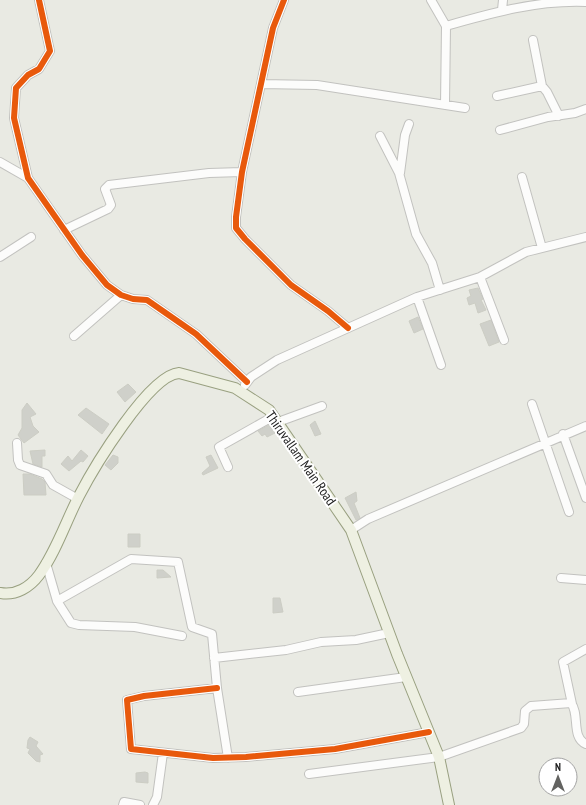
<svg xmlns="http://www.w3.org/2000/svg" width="586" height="805" font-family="'PT Sans Narrow',sans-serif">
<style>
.building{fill:#cfd0ca;stroke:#cccdc4}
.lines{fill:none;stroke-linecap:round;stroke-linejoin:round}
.minor-casing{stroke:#c2c2bf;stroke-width:10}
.major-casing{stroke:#99a080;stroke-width:12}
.minor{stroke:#fcfcfb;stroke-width:8}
.major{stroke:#eef0e2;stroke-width:10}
.cycleway-casing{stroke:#fff;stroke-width:8}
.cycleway{stroke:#e8590c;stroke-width:6}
.labels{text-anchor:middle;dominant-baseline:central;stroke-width:4;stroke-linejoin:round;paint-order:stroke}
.street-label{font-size:14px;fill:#1b1b1b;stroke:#fff}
</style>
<rect width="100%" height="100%" fill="#e9eae3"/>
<!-- building -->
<path class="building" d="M478,288l5,11 -2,1 5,10 -8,3 -3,-10 -6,2 -2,-7 4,-2 -2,-6z
M418,317l5,12 -9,4 -5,-12z
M491,320l8,22 -10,4 -9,-22z
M128,384l8,8 -11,10 -8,-10z
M27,403l9,11 -6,3 3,9 6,6 -15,11 -6,-8 4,-7v-18z
M86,408l23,16 -7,10 -24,-19z
M315,421l6,13 -6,2 -5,-11z
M269,425l6,8 -8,4 -2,-3 -3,2 -4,-5z
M45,450v6h-3v11l-9,-3 -3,-13z
M81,450l7,6 -5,6 -2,-1 -12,10 -8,-7 7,-8 4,5z
M113,455l5,2v6l-7,7 -6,-5z
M211,455l7,13 -15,7 -1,-2 8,-7 -4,-9z
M23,474h7l12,5 3,3 1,13h-22z
M356,492l1,9 -3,2 6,15 -4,2 -11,-22z
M128,534h12v13h-12z
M157,570h6l8,7 -14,1z
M273,598h7l3,14 -10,1z
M30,737l8,5 -2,4 7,8 -3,1v7l-4,-1 -8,-8 2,-4 -3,-1 1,-8z
M145,772l3,1v10l-12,-1v-9z"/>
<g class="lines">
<!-- minor casing -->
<g class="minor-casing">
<path id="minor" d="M39,0l11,51 -11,18 -11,6 -12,13 -2,30 14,60 54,77 25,30 14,10 12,4 14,1 49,34 51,48
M284,0l-11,28 -31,144 -6,45v11l9,11 46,46 37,26 20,17
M431,0l15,26
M502,10l1,-10
M533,40l9,46 5,6 12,24
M261,84l56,1 148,23
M497,96l45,-10
M445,105l1,-79c45,-13 92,-26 140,-24
M500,130l48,-13 27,-4 11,-4
M380,136l19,37 17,61 16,29 8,27
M0,162l28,16
M400,173l5,-38 4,-11
M522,177l20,71
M64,230l44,-21 3,-4 -6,-16 4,-4 100,-12 33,-1
M0,257l31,-20
M480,277l24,63
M417,297l24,68
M74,336l47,-41
M245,385l6,-8 26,-17 140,-63 63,-20 46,-25 60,-15
M532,404l37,108
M278,422l44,-16
M563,434l23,64
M17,443l1,17 2,5 26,9 7,11 25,14
M228,467l-9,-20 55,-31
M351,530l17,-11 218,-93
M46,563l11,38 14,22 8,2 56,2 47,9
M561,578l25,2
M57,601l74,-42 47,3 14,65 20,7 5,54 11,70
M214,658l72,-8 35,-8 35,-2 33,-7
M217,688l-73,8 -17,4 4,49 82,9 33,-1 89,-8 94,-17
M298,692l108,-15
M572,704l-9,-42 23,-13
M309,774l130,-17 82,-29 3,-4 1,-13 6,-5 40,-3c9,11 0,35 15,41
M123,805l1,-3 16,3
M153,805l4,-8 6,-44"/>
</g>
<!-- major casing -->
<g class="major-casing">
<path id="major" d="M0,593c16,3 30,-6 39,-18 17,-23 27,-54 40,-79 14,-27 70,-121 100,-123l56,15 34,22 82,120 46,124 42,103 10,48"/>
</g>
<!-- minor -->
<use href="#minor" class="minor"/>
<!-- major -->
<use href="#major" class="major"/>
<!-- cycleway casing -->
<g class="cycleway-casing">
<path id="cycleway" d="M39,0l11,51 -11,18 -11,6 -12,13 -2,30 14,60 54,77 25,30 14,10 12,4 14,1 49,34 51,48
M284,0l-11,28 -31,144 -6,45v11l9,11 46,46 37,26 20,17
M217,688l-73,8 -17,4 4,49 82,9 33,-1 89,-8 94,-17"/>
</g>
<!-- cycleway -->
<use href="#cycleway" class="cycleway"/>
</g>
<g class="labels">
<!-- street labels -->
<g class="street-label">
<text transform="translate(301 458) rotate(55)">Thiruvallam Main Road</text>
</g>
</g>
<!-- north arrow -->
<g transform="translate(558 777)"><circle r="19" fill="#ffffff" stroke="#a4a4a4"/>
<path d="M0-3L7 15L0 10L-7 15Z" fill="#636361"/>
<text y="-6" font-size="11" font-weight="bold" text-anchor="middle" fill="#1b1b1b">N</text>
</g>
</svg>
